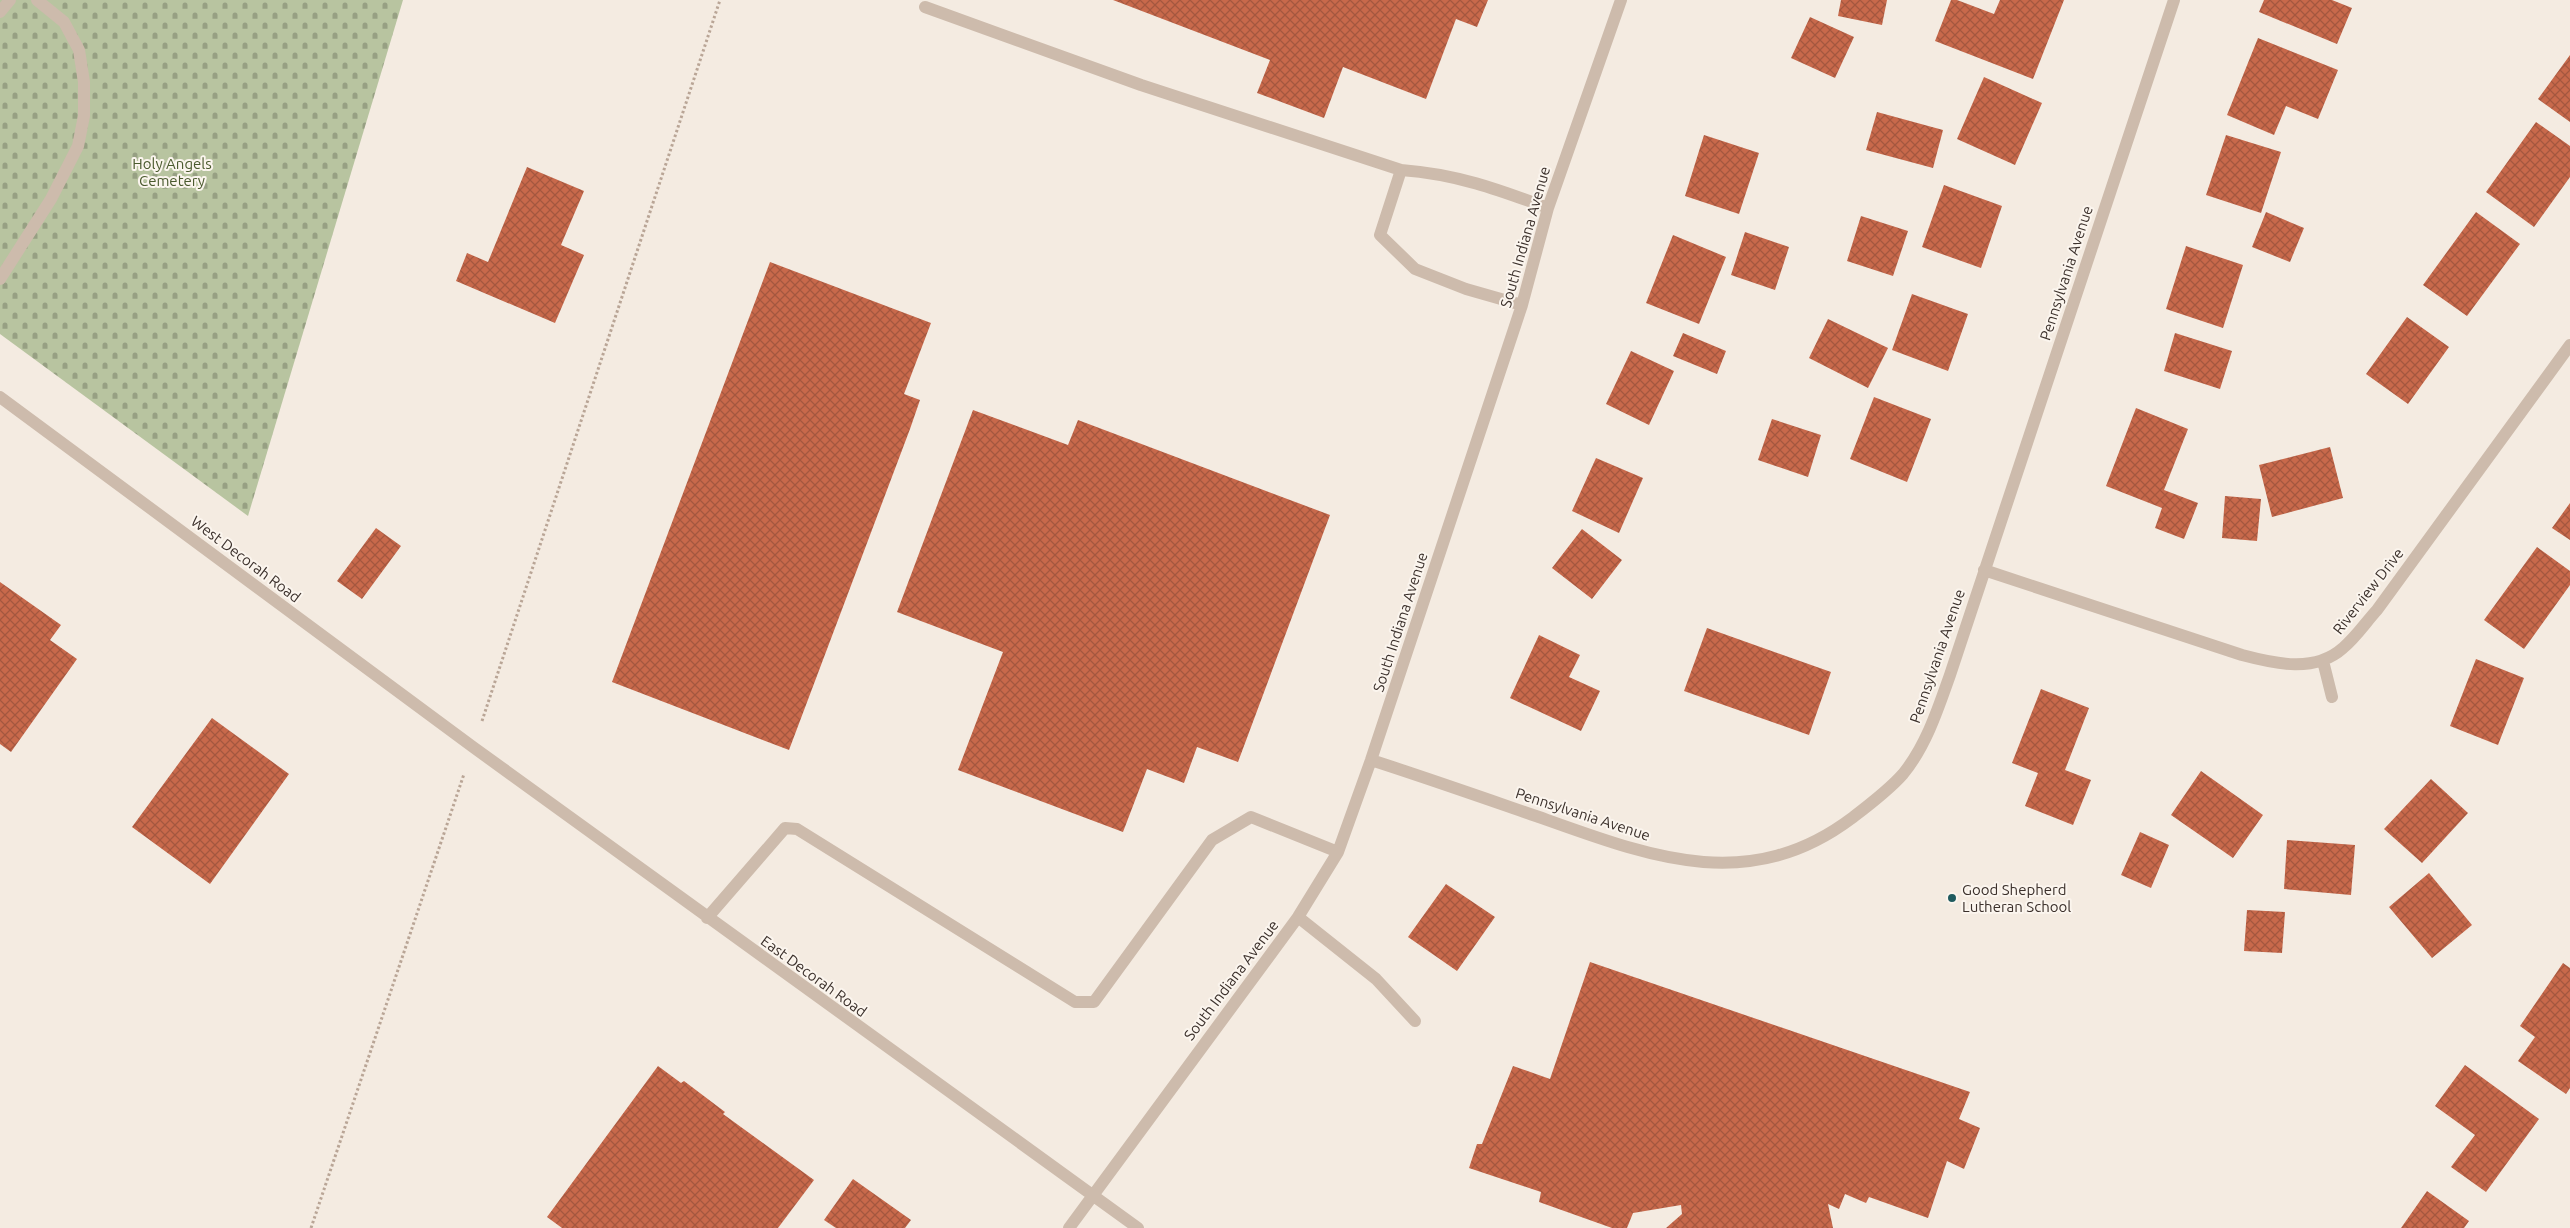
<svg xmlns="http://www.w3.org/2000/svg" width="2570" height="1228" font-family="Ubuntu,sans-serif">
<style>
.cemetery{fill:url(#cemetery-stones)}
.building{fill:url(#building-cross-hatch)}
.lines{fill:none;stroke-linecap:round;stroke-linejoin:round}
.path{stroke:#b9a596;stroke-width:3;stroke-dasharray:2.5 2.5;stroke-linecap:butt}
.minor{stroke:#cdbbac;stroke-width:12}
.poi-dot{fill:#1f5a5e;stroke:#fbf5ee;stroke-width:2}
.labels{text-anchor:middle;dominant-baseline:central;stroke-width:4;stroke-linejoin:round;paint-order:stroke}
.park-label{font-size:15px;fill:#4a5a2e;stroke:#fbf5ee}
.street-label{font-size:15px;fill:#3b302b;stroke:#fbf5ee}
.poi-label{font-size:15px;fill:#3b302b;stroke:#fbf5ee;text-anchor:start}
</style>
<defs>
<pattern id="cemetery-stones" width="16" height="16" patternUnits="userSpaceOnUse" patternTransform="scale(1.25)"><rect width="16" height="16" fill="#b8c4a0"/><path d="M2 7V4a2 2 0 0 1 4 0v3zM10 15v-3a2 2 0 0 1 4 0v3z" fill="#97a083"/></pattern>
<pattern id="building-cross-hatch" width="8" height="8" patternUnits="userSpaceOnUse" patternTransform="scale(1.25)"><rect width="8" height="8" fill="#c8694b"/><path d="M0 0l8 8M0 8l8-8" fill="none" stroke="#a4573f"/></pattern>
</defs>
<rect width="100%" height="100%" fill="#f4ebe1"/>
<!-- cemetery -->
<path class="cemetery" d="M0,0h403l-155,516 -248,-182z"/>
<!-- building -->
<path class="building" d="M1113,0h375l-11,27 -21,-8 -30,80 -83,-32 -19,51 -67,-25 13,-33z
M1841,0h46l-5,25 -44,-9z
M1951,0h6l37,14 6,-14h64l-31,79 -98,-38z
M2264,0h68l20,8 -15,36 -78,-32z
M1810,17l44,20 -19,41 -44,-20z
M2258,38l80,32 -20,49 -32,-13 -12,29 -47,-20z
M2570,55v67l-32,-23z
M1984,77l58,26 -27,62 -58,-26z
M1877,112l66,18 -10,38 -67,-18z
M2536,122l34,24v31l-36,50 -48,-35z
M1704,135l55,18 -20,61 -54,-18z
M2226,135l55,17 -20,61 -55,-18z
M527,167l57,24 -23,54 23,10 -29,68 -99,-42 11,-28 21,9z
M1944,185l58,21 -21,62 -59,-21z
M2266,212l38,16 -14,34 -38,-15z
M2476,212l44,32 -53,72 -44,-31z
M1861,216l47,15 -15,45 -46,-15z
M1745,232l44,15 -14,43 -44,-15z
M1673,235l53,22 -27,67 -53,-21z
M2186,246l57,19 -20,63 -57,-19z
M770,262l161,61 -27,71 16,6 -10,29 -121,321 -177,-68z
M1912,294l56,20 -20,57 -56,-21z
M2407,317l42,30 -41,57 -42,-30z
M1828,319l60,29 -20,40 -59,-30z
M1683,333l43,18 -9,23 -44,-18z
M2175,333l57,18 -12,38 -56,-18z
M1631,351l43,20 -25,54 -43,-21z
M1874,397l57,22 -24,63 -57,-23z
M2136,408l52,21 -24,61 34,13 -14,36 -29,-11 7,-20 -56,-22z
M973,410l95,35 10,-25 252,95 -92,247 -41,-15 -13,36 -37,-14 -24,63 -165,-62 45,-118 -106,-40z
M1772,419l49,16 -13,42 -50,-17z
M2330,447l13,51 -71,19 -13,-52z
M1596,458l47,20 -24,55 -47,-22z
M2225,496l36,3 -4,42 -35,-3z
M2570,503v37l-18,-12z
M376,528l25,18 -39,53 -25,-18z
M1582,529l40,31 -30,39 -40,-31z
M2537,547l33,24v14l-46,64 -40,-29z
M0,582l61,43 -11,15 27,19 -66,93 -11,-8z
M1707,628l124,44 -22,63 -125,-44z
M1539,635l41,20 -11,22 31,14 -19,40 -71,-33z
M2476,659l48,19 -26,67 -48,-19z
M2041,689l48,19 -24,62 26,10 -18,45 -48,-19 13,-33 -26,-10z
M212,718l77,56 -79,110 -78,-57z
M2201,771l62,44 -30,43 -62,-43z
M2431,779l37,34 -46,50 -38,-34z
M2140,832l29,13 -18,43 -30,-13z
M2287,840l68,5 -4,50 -67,-6z
M2429,873l43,52 -40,33 -43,-51z
M1446,884l49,33 -38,54 -49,-34z
M2247,910l38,2 -3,41 -38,-2z
M1590,962l380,130 -11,27 21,9 -16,41 -17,-8 -19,57 -59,-21 -3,6 -21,-9 -6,15 -11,-5 5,24h-167l16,-14 -1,-9 -48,8 -6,15h-15l-73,-26 2,-10 -72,-24 8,-24h5l31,-78 37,13z
M2563,963l7,5v120l-4,6 -48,-33 17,-24 -15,-11z
M2465,1065l74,54 -53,73 -35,-25 24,-32 -40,-29z
M658,1066l23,17 3,-2 41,31 -2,2 91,66 -36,48h-216l-15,-11z
M853,1179l58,41 -6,8h-69l-12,-8z
M2427,1191l42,30 -5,7h-63z"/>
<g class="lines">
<!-- path -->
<path class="path" d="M482,721l238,-721
M311,1228l153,-454"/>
<!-- minor -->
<path class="minor" d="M925,7l216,78 260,85
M0,12l10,-12
M0,279l51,-80 27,-53 6,-30v-34l-5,-32 -15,-28 -27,-22
M1522,305l-56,-16 -51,-20 -35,-34 21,-65c55,4 96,19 147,38
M0,397l473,350 665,481
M1984,570l258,85c34,9 73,18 101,-7 13,-11 23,-26 34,-38l193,-265
M2323,661l9,36
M1371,760c56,18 110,37 165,56 110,39 211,81 316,2 17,-13 37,-28 51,-44 23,-28 35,-65 47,-99l224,-675
M1298,917l78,62 39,42
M707,918l78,-90 12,1 278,173h19l118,-162 39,-23 87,35
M1069,1228l229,-311 40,-65 33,-92 151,-455 26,-97 73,-208"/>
</g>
<!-- markers -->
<circle class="poi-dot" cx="1952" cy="898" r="5"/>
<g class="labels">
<!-- park labels -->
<g class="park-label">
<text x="172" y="163">Holy Angels<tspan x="172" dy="17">Cemetery</tspan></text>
</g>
<!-- street labels -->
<g class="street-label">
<text transform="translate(1525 237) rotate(-74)">South Indiana Avenue</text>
<text transform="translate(2066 273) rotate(-72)">Pennsylvania Avenue</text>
<text transform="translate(246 559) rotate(37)">West Decorah Road</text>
<text transform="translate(2368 591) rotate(-52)">Riverview Drive</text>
<text transform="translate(1400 622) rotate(-72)">South Indiana Avenue</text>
<text transform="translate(1937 656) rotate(-71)">Pennsylvania Avenue</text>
<text transform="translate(1583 814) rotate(18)">Pennsylvania Avenue</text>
<text transform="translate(814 976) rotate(36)">East Decorah Road</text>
<text transform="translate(1231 980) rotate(-53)">South Indiana Avenue</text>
</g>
<!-- poi labels -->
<g class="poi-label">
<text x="1962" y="889">Good Shepherd<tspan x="1962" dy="17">Lutheran School</tspan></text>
</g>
</g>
</svg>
